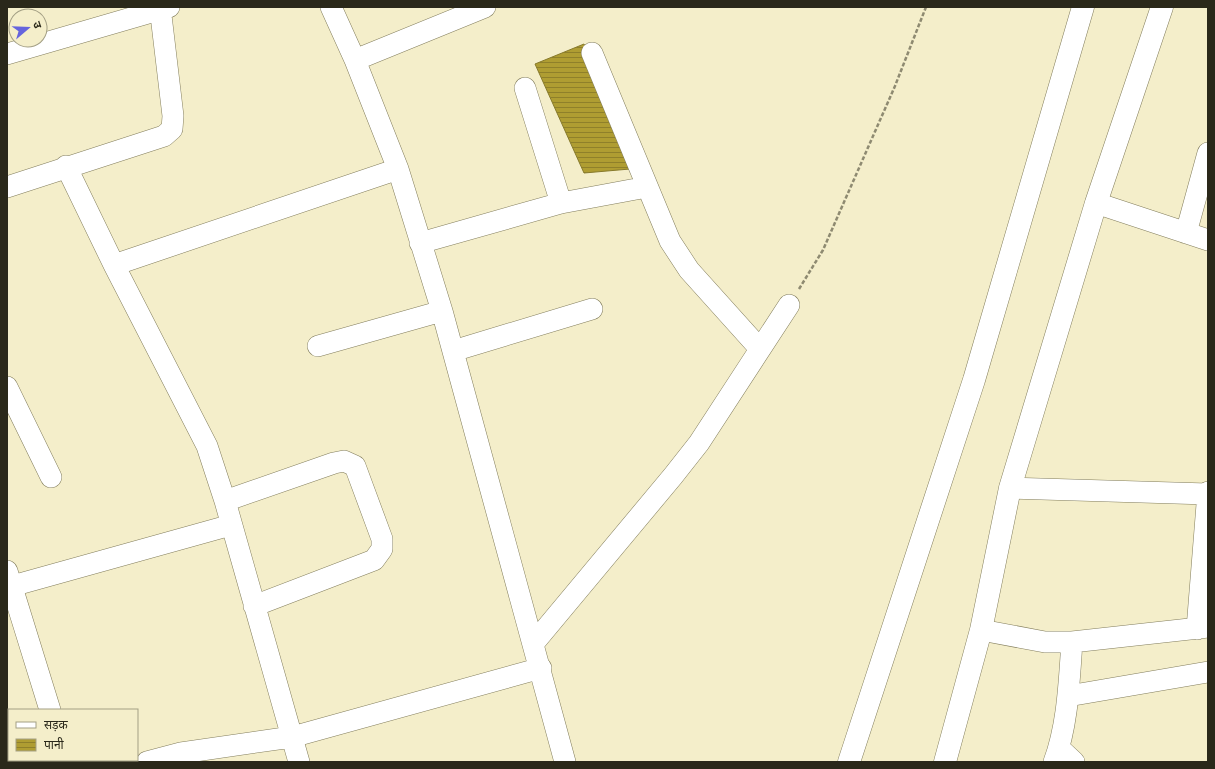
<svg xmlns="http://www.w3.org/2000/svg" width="1215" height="769" font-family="Signika,'Noto Sans Devanagari',sans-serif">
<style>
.water{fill:url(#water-rules);stroke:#877a2b}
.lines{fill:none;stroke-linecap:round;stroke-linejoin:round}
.street-casing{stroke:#837e5d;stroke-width:22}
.secondary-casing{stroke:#837e5d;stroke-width:23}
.path{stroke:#8e8a71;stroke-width:2.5;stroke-dasharray:4 2;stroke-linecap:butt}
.street{stroke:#fff;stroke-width:21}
.secondary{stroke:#fff;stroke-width:22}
</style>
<defs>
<pattern id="water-rules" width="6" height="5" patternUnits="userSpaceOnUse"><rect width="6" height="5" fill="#af9d32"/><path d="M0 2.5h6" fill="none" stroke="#8f802a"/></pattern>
</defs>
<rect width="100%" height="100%" fill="#f4eeca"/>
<!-- water -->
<path class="water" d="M584,44l18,39 28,86 -46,4 -49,-109z"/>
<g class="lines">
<!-- street casing -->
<g class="street-casing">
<path id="street" d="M331,7l24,53 130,-53
M592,53l78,188 19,29 71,79
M7,54l162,-47
M355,60l43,109 44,142 123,451
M525,88l36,115
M66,166l48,99 93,181 18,55 74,261
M7,187l157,-51 8,-7 1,-13 -13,-109
M1096,203l112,37
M1186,233l22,-80
M420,243l141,-40 86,-16
M114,265l284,-96
M318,346l124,-35
M453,351l139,-42
M7,387l44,90
M1010,488l198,6
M225,501l109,-38 10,-2 11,5 27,73v10l-8,11 -120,46
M7,571l43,139
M12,586l219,-61
M1197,629l11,-137
M981,630l64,12h27
M533,644l140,-168 26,-33 90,-138
M1068,696l140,-24
M1059,748l15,14
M65,760v2
M147,762l34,-9 111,-16 249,-69
M1054,762c14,-38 15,-80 18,-120l136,-15"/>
</g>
<!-- secondary casing -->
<g class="secondary-casing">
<path id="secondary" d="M849,762l125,-382 109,-373
M945,762l36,-132 29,-142 86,-285 66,-196"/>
</g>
<!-- path -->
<path class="path" d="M799,289l24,-39 72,-164 31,-79"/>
<!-- street -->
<use href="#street" class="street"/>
<!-- secondary -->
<use href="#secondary" class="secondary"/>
</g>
<!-- border -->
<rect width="1215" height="769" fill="none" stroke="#2a281a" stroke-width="16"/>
<!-- legend -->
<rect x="8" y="709" width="130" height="52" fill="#f4eeca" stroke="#a39f84"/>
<rect x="16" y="722" width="20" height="6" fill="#ffffff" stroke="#a39f84"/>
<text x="44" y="729" font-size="12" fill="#2a281a">सड़क</text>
<rect x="16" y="739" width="20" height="12" fill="url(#water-rules)" stroke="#a39f84"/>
<text x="44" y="749" font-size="12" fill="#2a281a">पानी</text>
<!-- north arrow -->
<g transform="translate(28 28) rotate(71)"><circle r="19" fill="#f4eeca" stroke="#a39f84"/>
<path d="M0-3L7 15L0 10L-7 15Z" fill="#6564dd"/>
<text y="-6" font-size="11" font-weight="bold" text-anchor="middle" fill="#2a281a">उ</text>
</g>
</svg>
